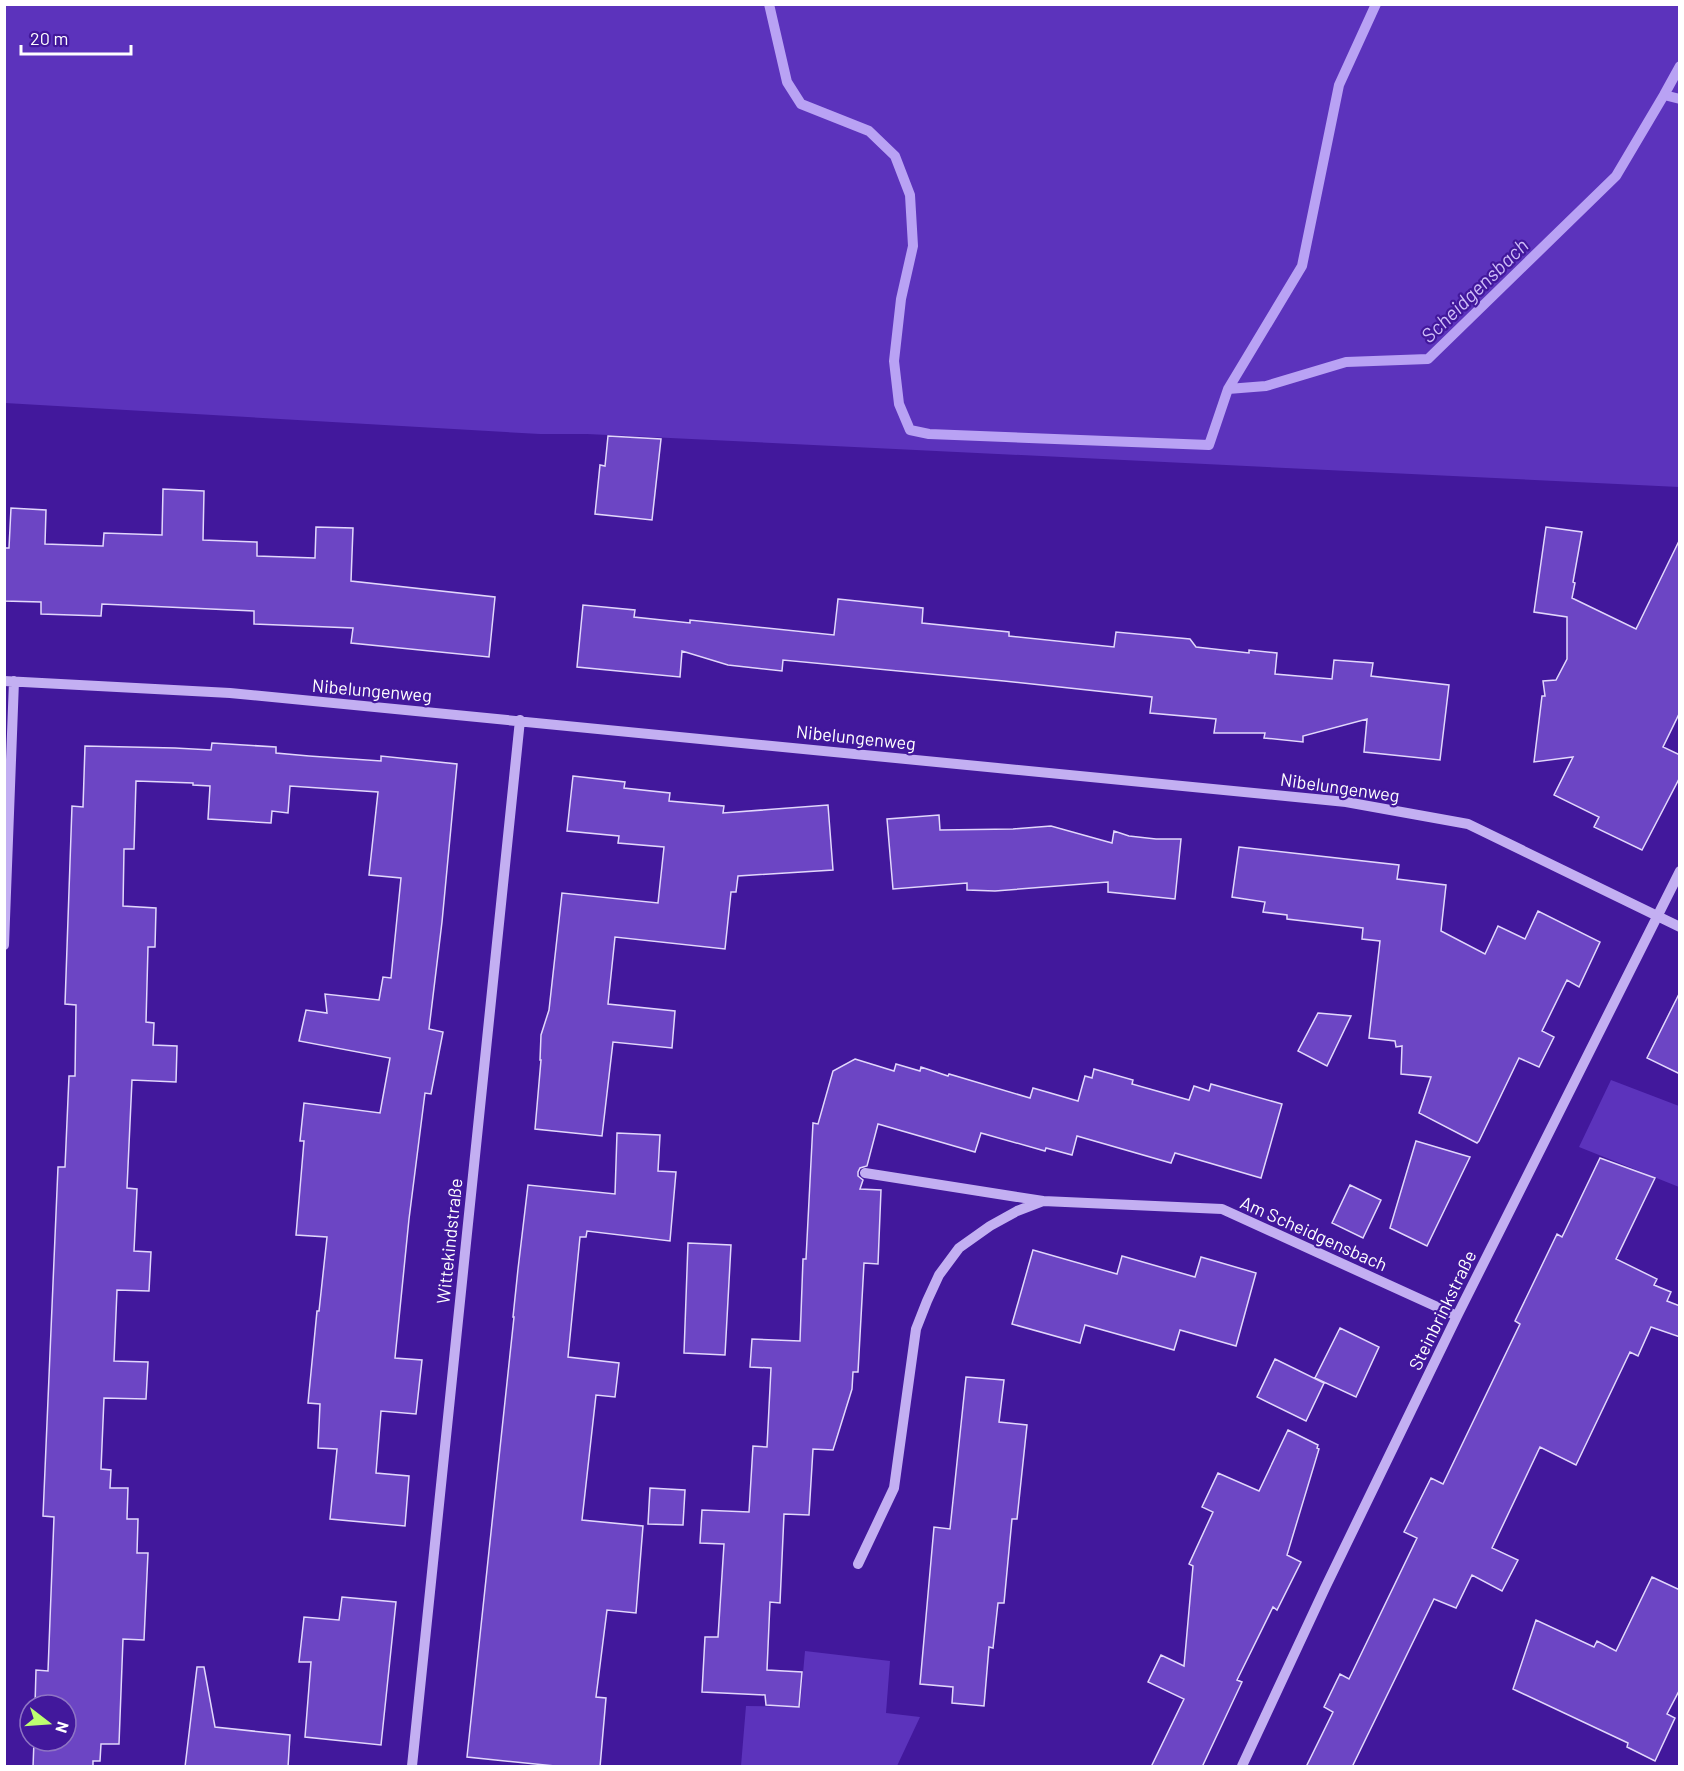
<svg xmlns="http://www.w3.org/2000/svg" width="1684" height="1771" font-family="Barlow,sans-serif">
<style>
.green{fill:#5c33bc}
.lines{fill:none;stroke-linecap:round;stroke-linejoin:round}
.stream{stroke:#b9a2f4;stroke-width:10}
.building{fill:#6c45c4;stroke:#e2d7fc;stroke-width:1.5}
.minor{stroke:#c3aff2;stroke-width:10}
.labels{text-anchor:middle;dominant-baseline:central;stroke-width:4.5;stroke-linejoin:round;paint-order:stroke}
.street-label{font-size:18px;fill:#fff;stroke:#42189c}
.water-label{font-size:20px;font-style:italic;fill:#cebcf8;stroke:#42189c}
</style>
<rect width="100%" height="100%" fill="#42189c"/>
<!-- green -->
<path class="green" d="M4,5h1675v482l-1092,-53h-47l-535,-31z
M1611,1080l68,26v81l-100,-40z
M805,1651l85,10 -4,52 34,4 -23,49h-156l5,-60 54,1z"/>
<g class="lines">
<!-- stream -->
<path class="stream" d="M769,4l18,78 14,22 68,27 26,25 15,39 3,51 -12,53 -7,62 5,43 11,26 19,4 280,11 19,-56 38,-3 80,-24 82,-3 188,-183 48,-81 16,-29
M1664,95l16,4
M1228,389l74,-123 37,-181 37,-81"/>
</g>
<!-- building -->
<path class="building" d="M608,436l53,3 -9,81 -57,-6 5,-49 5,1z
M163,489l41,2 -1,49 54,2v14l58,2 1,-31 37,1 -2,53 144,16 -6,60 -138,-14 2,-15 -99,-4v-13l-152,-7 -1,12 -60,-2v-12l-37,-1v-53h5l2,-40 35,2 -1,34 58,2 1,-13 58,2z
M1546,527l36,5 -9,50 2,1 -3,15 64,31 44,-90 -1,175 -16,33 17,8v22l-38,73 -48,-23 5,-10 -45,-22 19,-38 -39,5 8,-66h3l-2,-15 13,-1 11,-21v-42l-33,-5z
M838,599l85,9 -1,15 87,9v4l105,11 2,-15 74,7 6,8 53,6v-3l28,3 -2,21 57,5 2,-19 39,3 -2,13 78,9 -9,75 -76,-8 3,-33 -64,17v6l-39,-4 1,-5h-51l2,-14 -66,-6 2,-16 -148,-16 -221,-21 -1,11 -54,-6 -46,-14 -2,26 -103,-10 6,-62 52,5 -1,7 56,6v-3l144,15z
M212,743l64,4v6l33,3 72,5v-5l76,8 -15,158 -13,107 14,3 -12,62 -6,-1 -16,126 -14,139 27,2 -6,54 -35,-3 -5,62 33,3 -4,50 -75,-7 7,-70 -19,-1 2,-44 -12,-1 9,-92h2l8,-74 -31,-2 8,-94h-4l4,-38 76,10 10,-55 -91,-17 7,-31 21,3 -2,-19 54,6 4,-23 8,1 10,-100 -32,-3 9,-83 -88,-6 -2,27 -16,-2 -1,12 -63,-4 2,-33 -17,-1v-2l-57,-2 -2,68h-10l-1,57 33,2 -1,39h-7l-2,75 8,1 -1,22 24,1 -1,36 -44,-2 -5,108 10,1 -3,62 17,1 -2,39 -32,-1 -3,71 34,1 -2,37 -42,-1 -3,71 10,1 -1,18h18l-1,31h11l-1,34h11l-4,87 -21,-1 -4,105h-18l-1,17h-7v6h-60l1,-26h32v-36h-31l1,-35 12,1 6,-154 -11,-1 15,-349h7l4,-91h6l1,-71 -11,-1 7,-198 11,1 2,-61 90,2 36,2z
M573,776l52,6 -1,6 46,5 -1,8 55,5 -1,7 105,-8 5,65 -95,6 -2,16h-5l-6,57 -110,-12 -7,67 67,7 -3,37 -59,-6 -11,94 -67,-7 6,-69h-1l1,-25 8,-25 13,-117 96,10 6,-56 -46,-4 1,-7 -52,-5z
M939,815l1,15 73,-1 38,-3 61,17 2,-12 15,5 27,3h25l-6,60 -67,-7v-10l-113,9 -28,-1v-7l-74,6 -6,-70z
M1239,847l160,18 -2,14 49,6 -5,46 44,23 13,-28 27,13 13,-28 62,31 -21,45 -12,-7 -25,51 12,6 -15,30 -20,-9 -40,83 -2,2 -58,-30 12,-36 -30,-3 1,-28 -6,1 -1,-6 -26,-3 11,-97 -18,-2 1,-11 -76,-9v-4l-24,-3 2,-10 -33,-5z
M1680,992v82l-33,-16z
M1318,1013l33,3 -24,50 -29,-15z
M855,1059l39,12 2,-7 24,7 1,-4 27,9 1,-2 81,24 3,-10 45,13 7,-25 7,2 2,-9 39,11 -1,4 57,16 5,-14 15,5 2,-7 71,20 -21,74 -86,-25 -4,10 -94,-27 -5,19 -26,-7 -1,3 -64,-18 -6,19 -97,-28 -11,42 -7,2 -2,4v4l5,4 -3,9 21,1 -3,74 -14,-1 -6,109h-5l-1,17 -19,61 -20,-1 -4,66 -25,-1 -4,89 -10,-1 -3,68 35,2 -3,35 -33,-2 -1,-10 -63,-3 3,-55h13l6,-93 -24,-1 2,-33 47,2 4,-66 14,1 4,-79 -21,-1 2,-28 48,2 3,-82h3l7,-136 5,1 15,-53z
M617,1133l43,2 -2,36 18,1 -6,69 -83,-10 -1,6h-6l-12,120 51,6 -4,34 -19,-2 -14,125 61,6 -7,87 -29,-3 -11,87 10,1 -6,69h-35l-98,-10 47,-440h-1l5,-48 10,-84 87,9z
M1416,1141l54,16 -43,89 -37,-18z
M1600,1158l55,20 -39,81 41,20 -3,6 17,7 -4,9 13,5v31l-29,-10 -13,29 -8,-4 -54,113 -36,-18 -48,101 26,12 -16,31 -30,-16 -16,33 -22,-9 -82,168h-46l27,-55 -9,-5 16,-33 9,5 68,-141 -13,-6 27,-54 12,6 77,-160 -5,-3 42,-87 5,3z
M1350,1185l31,15 -18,38 -31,-15z
M688,1243l43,2 -6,110 -41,-2z
M1033,1250l84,24 5,-18 73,21 6,-20 55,16 -20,73 -56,-16 -6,20 -89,-25 -5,18 -68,-19z
M1340,1328l39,19 -23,50 -41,-19z
M1275,1359l49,24 -18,38 -49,-24z
M966,1377l38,3 -5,42 28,3 -10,94h-5l-8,84h-6l-5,45 -4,-1 -5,59 -32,-3 1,-16 -33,-3 14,-157 16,2z
M1288,1430l30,15 -1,3 2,1 -32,106 14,7 -24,48 -4,-3 -36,73 5,2 -40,85h-51l33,-68 -36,-17 13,-27 23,11 9,-100 -4,-2 24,-52 -11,-5 16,-34 41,18z
M650,1488l35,2 -2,35 -35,-1z
M1652,1577l28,13v99l-13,25 8,4 -20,43 -28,-14 1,-4 -115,-54 23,-69 58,27 3,-6 19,10z
M342,1597l54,5 -15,143 -76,-8 6,-75h-12l5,-45 35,3z
M197,1667h7l11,60 75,8 -2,32h-103z"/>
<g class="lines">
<!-- minor -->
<path class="minor" d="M4,681l226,12 1116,109 122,22 212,103
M4,945l10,-264
M865,1173l178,28
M858,1564l36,-76 22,-159 11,-28 12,-26 20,-27 31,-22 27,-15 26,-10 179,8 235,107
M412,1766l108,-1046
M1242,1766l83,-178 132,-272 223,-445"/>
</g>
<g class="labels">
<!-- street labels -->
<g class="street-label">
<text transform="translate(372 690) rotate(5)">Nibelungenweg</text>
<text transform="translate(856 737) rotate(6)">Nibelungenweg</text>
<text transform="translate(1340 787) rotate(8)">Nibelungenweg</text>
<text transform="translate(1314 1233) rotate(24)">Am Scheidgensbach</text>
<text transform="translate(449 1241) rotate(-84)">Wittekindstraße</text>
<text transform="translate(1442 1310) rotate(-64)">Steinbrinkstraße</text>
</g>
<!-- water labels -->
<g class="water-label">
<text transform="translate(1474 290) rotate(-44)">Scheidgensbach</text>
</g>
</g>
<!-- border -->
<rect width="1684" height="1771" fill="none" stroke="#ffffff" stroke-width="12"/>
<!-- north arrow -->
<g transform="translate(48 1723) rotate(107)"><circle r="28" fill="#42189c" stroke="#8e74c4" stroke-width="1.5"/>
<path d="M0-4.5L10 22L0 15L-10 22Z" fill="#bdff70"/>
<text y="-9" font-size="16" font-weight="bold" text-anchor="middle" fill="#ffffff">N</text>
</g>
<!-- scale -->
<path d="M21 45v9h110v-9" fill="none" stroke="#ffffff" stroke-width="3"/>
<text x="30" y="45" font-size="18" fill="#ffffff" stroke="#42189c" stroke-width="4.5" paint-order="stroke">20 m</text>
</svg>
